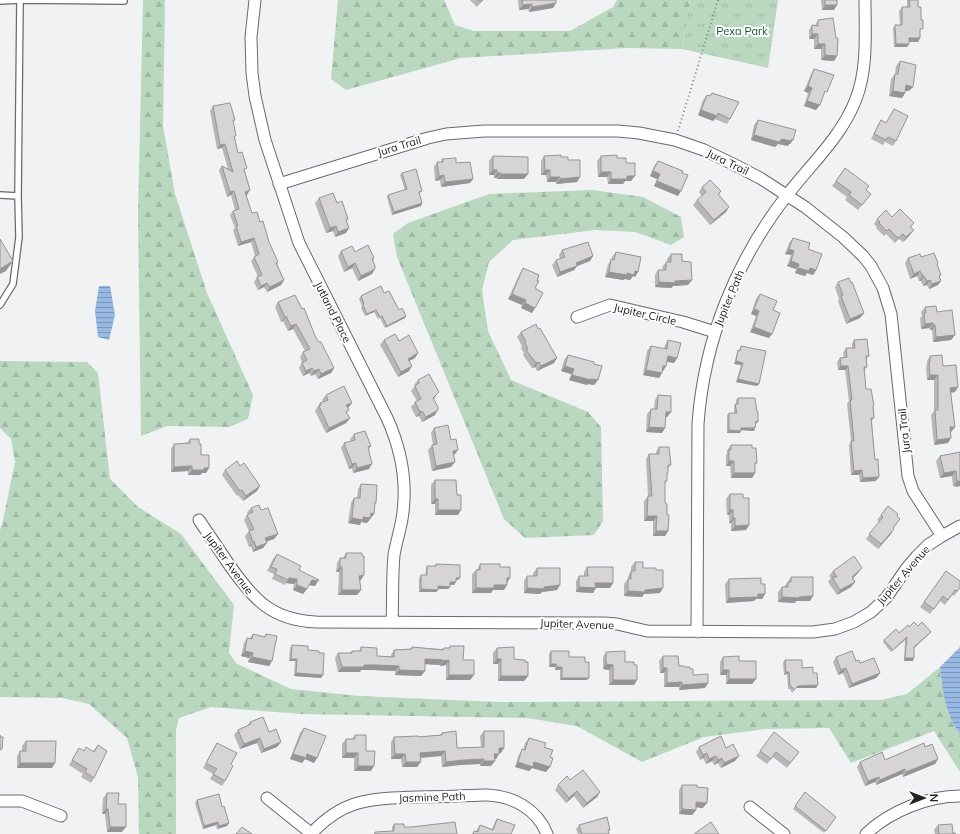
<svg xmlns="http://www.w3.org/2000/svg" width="960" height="834" font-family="Mulish,sans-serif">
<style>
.grass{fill:url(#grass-tufts)}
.forest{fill:url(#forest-firs)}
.water{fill:url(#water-rules)}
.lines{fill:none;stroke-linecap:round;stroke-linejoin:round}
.service-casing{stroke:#686a6b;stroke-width:8}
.minor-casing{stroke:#686a6b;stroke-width:13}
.path{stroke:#818284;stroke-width:2;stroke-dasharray:1 3;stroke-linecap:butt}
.service{stroke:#fff;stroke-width:5.5}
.minor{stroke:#fff;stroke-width:11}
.wall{fill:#b8b6b7}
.shaded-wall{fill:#969495}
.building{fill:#d6d4d5;stroke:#969495}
.labels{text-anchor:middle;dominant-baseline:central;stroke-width:4;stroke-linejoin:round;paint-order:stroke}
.park-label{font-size:11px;fill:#11592c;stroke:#fff}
.street-label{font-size:11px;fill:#232324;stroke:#fff}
</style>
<defs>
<pattern id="grass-tufts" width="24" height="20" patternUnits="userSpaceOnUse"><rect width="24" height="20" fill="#b9d8bf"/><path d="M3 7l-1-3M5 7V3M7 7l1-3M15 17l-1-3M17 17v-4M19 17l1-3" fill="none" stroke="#9fb9a4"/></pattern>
<pattern id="forest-firs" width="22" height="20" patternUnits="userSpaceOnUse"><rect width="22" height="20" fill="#b9d8bf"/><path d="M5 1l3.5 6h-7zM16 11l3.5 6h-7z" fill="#9fb9a4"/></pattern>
<pattern id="water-rules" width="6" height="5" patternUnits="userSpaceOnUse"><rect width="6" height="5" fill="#97b9e3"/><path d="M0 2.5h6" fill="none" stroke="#7b96b8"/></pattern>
</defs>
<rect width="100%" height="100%" fill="#f0f2f4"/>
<!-- grass -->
<path class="grass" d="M690,0h88l-10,68 -86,-19z"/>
<!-- forest -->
<path class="forest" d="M143,0h22l-2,126 12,68 32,99 46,102 -5,24 -19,8 -62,-1 -26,10 -3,-222z
M338,0h106l11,25 19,6h96l43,-24 4,-7h73l-8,49 -56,-1 -165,10 -115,32 -15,-11z
M592,190l51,7 38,20 3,20 -13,8 -36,-13 -39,-2 -83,10 -24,22 -7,28 6,41 23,49 77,32 13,15 2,94 -9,14 -69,3 -21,-19 -107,-262 -4,-23 15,-11 81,-29z
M0,361l87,1 11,11 12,106 28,28 43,27 53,71 -5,48 8,11 54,25 68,7 140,6 382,-2 26,-6 33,-27 1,12 14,48 5,6v39l-26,-41 -83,32 -22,-35 -63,1 -62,8 -62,25 -65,-36 -50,-8 -226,-4 -90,-7 -32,11 -3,12v104h-37l-1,-57 -11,-39 -38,-34 -27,-6 -62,-1v-167l2,-5 13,-63 -4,-23 -11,-11z"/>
<!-- water -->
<path class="water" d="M99,286h11l5,29 -6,25 -11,-3 -3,-26z
M960,647v86c-14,-15 -18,-46 -20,-66z"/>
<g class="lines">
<!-- service casing -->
<g class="service-casing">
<path id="service" d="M0,1l20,-1
M0,195l18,1
M0,305l13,-21 6,-47 -1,-41 2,-196 104,1v-1"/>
</g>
<!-- minor casing -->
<g class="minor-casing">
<path id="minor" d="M255,0l-4,37 1,36 3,23 10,44 34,103 88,175c15,33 21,65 15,101 -2,12 -6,24 -8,36 -2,22 -1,45 -2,67
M279,184l149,-46 18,-4 38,-3h134l21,2 36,7 29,10 27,13 29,15 45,29 38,30 20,19 8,10 12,22 8,26 17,162 5,15 29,45
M577,317l33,-12 73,17 32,10
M199,520c10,15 21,31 31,46 24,34 42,54 86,56l288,1 13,1 30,7 166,1 22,-3 19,-7 17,-10 15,-14 20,-29 11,-13 11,-11 14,-9 18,-10
M697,632l1,-208c6,-84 38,-164 90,-230 24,-31 54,-58 68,-95 12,-31 9,-66 9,-99
M267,798l45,36
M0,801h22l39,15
M750,807l34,27
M311,834c33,-36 60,-35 105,-37 24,0 47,-1 71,-2 26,1 50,14 60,39
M866,834c24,-23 62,-38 94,-38"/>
</g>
<!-- path -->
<path class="path" d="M678,131l40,-131"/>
<!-- service -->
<use href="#service" class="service"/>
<!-- minor -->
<use href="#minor" class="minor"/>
</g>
<!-- wall -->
<path class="wall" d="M470,0h13l-6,7z
M518,0h38v3l-3,5 -24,4 -1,-3 -9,1z
M821,0h16l-3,10h-12z
M907,0h11l2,38 -2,4h-9l-2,5h-13l-1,-19 2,-3h5l-1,-14 3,-4h5z
M818,20l19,36 -3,5 -13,-1v-11h-7v-10h-5v-9l3,-5 3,1z
M900,61l9,30h-3l-4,7 -13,-2 2,-17 4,-5 1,-8z
M814,69l9,28 -7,13 -12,-4 4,-13 -4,-2 7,-17z
M712,93l18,26 -3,5 -12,-5 -2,2 -15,-6 5,-15 4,-5 3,1z
M213,106l22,14 -2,2 2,16 3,15 7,18 2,24h-1l6,18 8,9 18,40 -1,2 7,16 -3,5 -14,7 -3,-5 -6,3 -4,-8 3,-5h1l-7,-16 4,-5 -4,-14 -13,4 -5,-16 2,-2 -5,-13 3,-4 2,-1 -4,-15 -4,2 -8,-27 3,-4 6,3 -6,-21 -5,1 -7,-38z
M894,109l2,32 -3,5 -8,-4 -2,3 -12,-6 7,-14 3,-5 5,3z
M758,120l35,20 -3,4h-1l-1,2 -10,-2 -3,3 -24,-7 3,-15z
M493,156l31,23h-27v-1h-3v-3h-5v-14z
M544,156l17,1 7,3 12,17 -3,5 -21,2v-2h-9l-1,-7h-5v-14z
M601,156l16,2 9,5 5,18h-6l-2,3h-15l-1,-7h-9l-1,-16z
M442,159l14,4 17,16 -3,4 -29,4 -1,-7 -5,1 -1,-14 3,-5h4z
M658,161l20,35 -24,-10 3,-7 -7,-3 4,-10z
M845,168l21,22 5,4 -13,16 -13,-10 2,-3 -15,-11z
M402,173l20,18 -2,2h-1l3,10 -1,3 -29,9 -5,-18 1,-2 17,-5 -5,-15z
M702,187l19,4 -2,4 10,12 -3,5 -16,13 -17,-20 4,-5 5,-4 -3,-4z
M319,198l18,5 11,16 -1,2 -1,12 -11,4 -2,-6 -7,2 -11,-30z
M892,217l22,6 -3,4 -1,8 -7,7 -4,-3 -4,4 -9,-9 -2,2 -8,-8 1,-1 -3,-3 3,-5z
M793,238l15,11 8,21 -3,5 -6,-2 -2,3 -10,-3 1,-4 -9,-3 4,-11 -6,-1 4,-11z
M562,250l31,6 -3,5 -13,5 -3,4 -17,7 -5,-12 4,-5 4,-2 -1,-3z
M341,251l14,1 19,6 -1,3 -1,13 -14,7 -6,-13 -8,4 -6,-16z
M616,252l22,20 -3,5 -2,-1 -3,4 -5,-1 -2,1 -18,-3 3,-13 4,-5v-2z
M671,254l11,7 6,24 -15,1 -2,2 -16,-1v-12l3,-5h5l-1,-3 4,-5h1v-3z
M921,257l16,8 4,10 -1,2 -2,8 -9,4 -2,-4 -4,1 -2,-5h-2l-2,-5 -7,3 -5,-16 3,-5z
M523,268l14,13 -2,7 -3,25 -11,-5 1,-3 -14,-6 12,-26z
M838,282l26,31 -4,5 -14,6 -8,-23 1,-2 -4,-12z
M384,293l15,17 6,8 -20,10 -5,-10 -2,1 -4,-7 -9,4 -4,-8 1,-2 -3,-7 2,-3z
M760,294l13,16 -4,28 -19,-6 6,-16 -5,-2 5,-15z
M278,302l38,36 18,30 -3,5 -13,6 -3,-5 -4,2 -2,-3 -6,3 -4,-8 3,-6 -2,-5 3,-5 2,-1 -12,-22 -5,2 -5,-10 -2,1 -6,-15z
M925,307l12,5 18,23 -4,5 -18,2 -1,-12h-2l-1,-2 -8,1 -1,-11 2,-2 -1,-4z
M538,329l19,29 -3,5 -17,8 -2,-4 -3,1 -9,-13 1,-2 -3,-5 1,-2 -5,-9 4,-5z
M384,340l34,13 -3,5 -6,3v10l-11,6 -18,-32z
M668,340l9,18 -3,5 -7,-1 -1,4 -3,5h-1v2l-3,5 -16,-3 4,-24 4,-5 13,3 1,-4z
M854,340l15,16 -3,4 1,7 -3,4 2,18 7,19 1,10 -2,3 4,60 -16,1 -1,-7h-8l-2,-30 2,-4 -4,-37 2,-3 -4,-31h-7l-1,-8 3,-4h4l-1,-5 3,-5h6v-4z
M741,346l16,40 -21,-4 5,-17 -7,-1 3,-11 1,-3h1z
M568,355l26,9 4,16 -4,5 -6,-1 -1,1 -18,-5 2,-6 -10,-3 3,-11z
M930,356l13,10 15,21 -3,5 -4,1 4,34 -4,5v6l-3,5 -14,2 -3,-30 3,-4v-31h-7l-1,-13 1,-2v-4z
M418,380l18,17 -2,2 1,16 -13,7 -3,-6 -3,1 -5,-10 4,-5 2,-1 -6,-10 4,-5 -1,-1z
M326,395l26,8 -4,5 -1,5 3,5 -4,5 -20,10 -11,-22 5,-8 3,-1 -1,-2z
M658,395l13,17 -4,5h-1l-1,11 -3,5 -16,-1 1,-18 4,-5h3l1,-9z
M738,398l20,24 -2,2 -2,7 -13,-1 -1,3h-13v-18l2,-2h5v-7l2,-2v-4z
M434,428l17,12 7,10 -4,5 -3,12 -19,4 -4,-21 4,-5h1l-2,-12z
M354,434l17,12 -2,3v20l-16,4 -1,-5 -3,1 -8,-21 3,-5 7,-2 -1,-2z
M190,439l9,5 2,11 8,13 -3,5h-4l-2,2h-12v-4l-17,1v-23l3,-5 13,-1z
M731,445l21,3 5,15 -2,2v8l-3,5h-21l-1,-12h-4v-11l1,-2v-3z
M659,447l12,18 -3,4 -1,6v6l-2,2v20l3,28 -3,5h-12v-15h-9v-20l4,-5 -2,-37 3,-5h7v-2z
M960,452v34l-5,1v-1h-2l-1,-10 -12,2 -4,-17 4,-5z
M225,470l32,21 -14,10 -5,-6 -1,1 -15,-21z
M435,480l23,35h-23v-11h-4v-19z
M361,484l15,19 -2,3v8l-7,9 -6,-1 -1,3 -12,-2 3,-20 3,-5h3l1,-9z
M730,494l13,4 6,27 -3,5 -15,1v-8h-2v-8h-2l-1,-16z
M251,508l10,2 17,24 -4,5 -8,3 -3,6 -10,4 -2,-6 -2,1 -4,-11 4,-5 -5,-11 3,-5 1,-1 -1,-2z
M881,515l16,9 -4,4 -2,6 -13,15 -12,-10 13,-17 -2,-2z
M346,553l15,27h-1l1,10 -4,5h-19l1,-23h-3l1,-9 3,-5h3z
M277,554l22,16 19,11 -3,5 -6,-1 -6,9 -10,-4 1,-6 -8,-1 -1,2 -13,-6 2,-5 -7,-3 6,-12z
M635,562l8,6 17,25 -16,1 -2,3 -18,-1v-12l4,-5v-3l3,-5v-4z
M436,564l24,14 -2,2h-2v2l-2,3h-4v2l-2,2h-10l-2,3h-17v-14l2,-3h4l1,-6 1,-3h7z
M480,564l20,3 7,15 -3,8h-11l-2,3h-19v-19l4,-4h1z
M587,567l26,16 -3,5h-14l-3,5 -17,-1v-11l3,-5h5v-4z
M537,568l23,17 -3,5 -15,2 -2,2 -16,-1v-12l3,-5h6v-3z
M833,571l25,2 -5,5 2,4 -4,5 -14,8 -9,-13 3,-4 -2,-2z
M946,571l14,17 -6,8 -2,-1 -7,10 -5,-4 -10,13 -10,-7z
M791,577l22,19 -3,5h-14l-1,2 -17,-1v-10l4,-5h2z
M729,579l32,5 4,10 -3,5h-6l-2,2 -28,2 -1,-19z
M918,626l11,8 -15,14 -1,13h-9l1,-21 -14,12 -8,-10 1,-2 25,-13z
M253,634l11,3 2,-3 6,27 -3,5 -21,-4 1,-4 -8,-2 3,-13 3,-5h3z
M292,645l16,5 13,28 -27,-2 1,-15h-6l1,-13z
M450,646l13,14 11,15 -4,5h-24v-15l-6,1v-1l-15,-1 -4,12 -26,-1v-4l-22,-1h-12l-1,2h-22l-3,-14 3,-5h12l2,-2h7l2,-4 16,9 14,1v-2l3,-5 16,-1 2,-2 30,2 2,-1h5z
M497,648l17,11 14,17 -4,5h-26v-17h-5v-11z
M551,651l34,11 2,18h-27v-10h-5v-3h-6v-13z
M606,652l19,10 9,3 3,15 -3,5h-25v-15l-6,-1v-12z
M663,656l16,10 11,3 3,6 15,8 -3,5 -26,2v-3h-15v-14h-4l-1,-12z
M723,657l16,4 17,18 -4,5h-26v-9h-6v-13z
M836,657l20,4 24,12 -4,5 -27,10 -6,-15 -5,2 -5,-13z
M785,660l28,13 3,15h-20l-4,5 -2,-4h-2l-1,-15 -3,1 -1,-12z
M250,722l19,10 8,15 -16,6 -4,-10 -17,6 -6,-14 4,-5 9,-4z
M304,728l13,30 -3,5 -9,-4 -3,4 -12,-4 10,-26z
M484,731l20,17 -3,5h-2v1l-3,5h-2l-3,7h-11v-2l-20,1 -18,2 -1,-11 -20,2 -4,9h-15l-1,-8h-10v-17l3,-5h24l22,-2 2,-2 15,15 24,-1 -1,-11z
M355,735l11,16 5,20h-17v-13h-12v-14l4,-5h6z
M529,738l15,9 6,10 -4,15 -14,-4 -3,3 -14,-4 4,-13 4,-4 2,-7z
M26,741l26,27h-35v-12l3,-5h2v-5z
M217,743l14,21 -6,17 -3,5 -12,-7 3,-5 -10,-6 11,-20z
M98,745l-4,33 -3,5 -10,-6 2,-3 -14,-9 10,-17 5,3h9z
M699,747l27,1 9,13 -14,7 -3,-5 -4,2 -2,-4 -6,3 -3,-6 -3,2 -4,-8z
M925,747l13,12 -3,5 -32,13 -1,-3 -26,11 -1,-3 -10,4 -8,-19 3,-5 25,-2z
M760,751l39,1 -12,16 -14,-11 -6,7 -11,-8z
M570,780l30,12 -3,5 -14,11 -9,-12 -8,7 -11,-13 3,-5z
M682,785l15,2 6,21 -7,-1v3l-4,5 -13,-1v-24z
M805,792l31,25 -12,16 -31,-24z
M107,793l11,11 4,28h-15l-2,-18h-3l1,-16z
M197,800l30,26 -10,3 -1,-4 -13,4 -8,-26z
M497,819l14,15h-39l2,-3h2l4,-6 12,4 2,-5z
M394,824l10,3 53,7h-83l1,-2h17v-5z
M579,825l29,8 1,1h-31l-2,-5z
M938,825l15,8 3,1h-21l-1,-4z"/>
<!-- shaded-wall -->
<path class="shaded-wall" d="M556,3l-3,5 -24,4 3,-5z
M532,4l-4,5 -9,1 4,-5z
M825,5h12l-3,5h-12z
M812,34h6l-4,5h-5z
M909,38h11l-2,4h-11z
M818,44h7l-4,5h-7z
M896,44h13l-2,3h-13z
M825,55l12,1 -3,5 -13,-1z
M906,85l7,2 -4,4 -6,-1z
M808,86l4,2 -4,5 -4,-2z
M893,91l12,2 -3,5 -13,-2z
M807,101l13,4 -4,5 -12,-4z
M701,110l16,6 -4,5 -15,-6z
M754,135l28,4 11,1 -3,4h-1l-1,2 -10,-2 -3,3 -24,-7z
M225,144l-3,4 -5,1 3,-4z
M493,170h4l-3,5h-5z
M545,170h5l-4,5h-5z
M653,171l7,3 -3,5 -7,-3z
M601,172h10l-4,5h-9z
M497,173h4l-4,5h-3z
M501,174h27l-4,5h-27z
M444,175l-4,5 -5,1 4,-5z
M627,176h8l-4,5h-6l-2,3h-15l3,-5z
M550,177h10l-4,5h-9z
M580,177l-3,5 -21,2 4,-5z
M473,179l-3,4 -29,4 4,-5z
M657,181l24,10 -3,5 -24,-10z
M250,190l-3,5 -5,1 3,-4z
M234,191l-3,4 -4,2 3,-5z
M422,203l-1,3 -29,9 2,-3z
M729,207l-3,5 -16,13 4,-5z
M336,226l-3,5 -7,2 4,-5z
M349,228l-3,5 -11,4 3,-5z
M914,230l-4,5 -7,7 3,-5z
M254,238l-3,4 -13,4 3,-4z
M789,249l5,2 -3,4 -6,-1z
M593,256l-3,5 -13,5 -3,4 -17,7 3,-5 16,-9z
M13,261l-7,10 -6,3v-5z
M791,261l8,3 -3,5 -9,-3z
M355,263l-3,5 -8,4 4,-5z
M798,268h12l6,2 -3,5 -6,-2 -2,3 -10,-3z
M375,269l-3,5 -14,7 3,-5z
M635,271l3,1 -3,5 -2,-1 -3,4 -5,-1 -2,1 -18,-3 4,-5 18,1z
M920,271l-3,5 -7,3 4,-5z
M923,276h1l-3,5h-2z
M284,280l-3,5 -14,7 3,-5z
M692,280l-4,5 -15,1 -2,2 -16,-1 4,-5 16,-1z
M930,280l-3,5 -4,1 4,-5z
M941,281l-3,4 -9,4 3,-5z
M267,283l-3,4 -6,3 3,-4z
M512,294l14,6 -4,5 -14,-6z
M525,303l10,5 -3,5 -11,-5z
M754,309l5,2 -3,5 -5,-2z
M376,310l-2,2 -9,4 2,-2z
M864,313l-4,5 -14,6 4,-5z
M286,316l-3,5 -2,1 4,-5z
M406,316l-1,2 -20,10 2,-2z
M933,323l-4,5 -8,1 4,-5z
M296,324l-3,5 -5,2 3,-5z
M933,325h2l-3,5h-2z
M754,327l18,7 -3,4 -19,-6z
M955,335l-4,5 -18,2 3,-5z
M418,353l-3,5 -11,6 4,-5z
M668,356l9,2 -3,5 -9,-2z
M557,358l-3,5 -17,8 4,-5z
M736,361l7,2 -2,2 -7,-1z
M539,362l-4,5 -3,1 4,-5z
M412,366l-3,5 -11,6 3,-5z
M565,366l9,3 -3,5 -10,-3z
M663,366h3l-3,5h-3z
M841,366h7l-3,4h-7z
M312,368l-3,5 -6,3 3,-5z
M334,368l-3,5 -13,6 3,-5z
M319,369l-4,5 -4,2 3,-5z
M646,370l16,3 -3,5 -16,-3z
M572,375l19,4 7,1 -4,5 -6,-1 -1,1 -18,-5z
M930,375h8l-4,5h-7z
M738,379l21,5 -2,2 -21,-4z
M958,387l-3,5 -8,1 3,-5z
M352,403l-4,5 -5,2 3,-5z
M438,410l-3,5 -13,7 4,-5z
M422,411l-3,5 -3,1 4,-5z
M666,412h5l-4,5h-4z
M350,418l-4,5 -20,10 3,-5z
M649,427l16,1 -3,5 -16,-1z
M950,427h5l-4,5h-4z
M741,428h14l-1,3 -14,-1z
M729,430l12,1 -1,2h-13z
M951,438l-3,5 -14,2 3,-5z
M458,450l-4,5 -4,1 3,-5z
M729,461h5l-4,5h-4z
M455,462l-4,5 -19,4 4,-5z
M356,463l-4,5 -3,1 3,-5z
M372,464l-3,5 -16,4 4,-5z
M192,466l-4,5 -17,1 3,-5z
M204,468h5l-3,5h-4l-2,2h-12l4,-5z
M862,470l-3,5h-8l3,-4z
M956,471l-4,5 -12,2 4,-5z
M734,473h21l-3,5h-21z
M879,477l-3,4 -16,1 3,-4z
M957,481h2l-4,5h-2z
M959,482h1v4l-5,1z
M260,486l-3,5 -14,10 3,-5z
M435,499h3l-3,5h-4z
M438,510h23l-3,5h-23z
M730,510h3l-4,5h-2z
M371,513l3,1 -7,9 -6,-1 -1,3 -12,-2 4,-5 11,-1z
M647,516h10l-4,5h-9z
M733,518h2l-4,5h-2z
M749,525l-3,5 -15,1 4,-5z
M894,529l-3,5 -13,15 3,-5z
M656,531h12l-3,5h-12z
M278,534l-4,5 -13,4 4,-5z
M254,541l-3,5 -2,1 4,-5z
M267,543l-4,5 -10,4 3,-5z
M340,567h2l-3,5h-3z
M862,568l-4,5 -9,9 3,-5z
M364,575l-3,5 -5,1 3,-5z
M289,578l8,1 -3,5 -8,-1 2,-3z
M456,578h4l-2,2h-4z
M507,578h3l-3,5z
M312,580l6,1 -3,5 -7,-1z
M450,582h6l-2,3h-6z
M855,582l-4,5 -14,8 3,-5z
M595,583h18l-3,5h-14l-3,5 -17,-1 3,-5z
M297,585l10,4 -4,5 -10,-4z
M494,585h13l-3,5h-11l-2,3h-19l4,-5z
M560,585l-3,5 -15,2 -2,2 -16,-1 3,-5z
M438,586l12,1 -2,2h-12z
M663,588l-3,5 -16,1 -2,3 -18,-1 4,-5z
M421,589l17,1 -2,2h-17z
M342,590h19l-4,5h-19z
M758,594h7l-3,5h-6l-2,2 -28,2 3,-5z
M813,596l-3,5h-14l-1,2 -17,-1 4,-5z
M931,632l-2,2 -17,16 2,-3z
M907,637l-2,3 -14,12 2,-2z
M245,651l8,2 -4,5 -8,-2z
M252,657l20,4 -3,5 -21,-4z
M905,658h9l-1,3h-9z
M291,659h6l-2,2h-6z
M425,659l18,1 -3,5 -18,-1z
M497,659h4l-3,5h-5z
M449,660l-3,5 -6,1 3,-5z
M551,664h5l-1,3h-6z
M606,664l7,1 -4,5 -6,-1z
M364,665h12l23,1 -4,5 -22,-1h-12l-1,2h-22l4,-5z
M557,667h5l-2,3h-5z
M663,668h4l-3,5h-4z
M846,668l-3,5 -5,2 3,-5z
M399,670l26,1 -4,5 -26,-1z
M723,670h6l-3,5h-6z
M786,672h3l-2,2 -3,1z
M296,673l27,2 -2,3 -27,-2z
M880,673l-4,5 -27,10 3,-4z
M449,675h25l-4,5h-24z
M501,676h27l-4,5h-26z
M562,678h27l-2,2h-27z
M729,679h27l-4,5h-26z
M613,680h24l-3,5h-25z
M682,682l-3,5h-15l3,-4z
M708,683l-3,5 -26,2 3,-5z
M818,685l-2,3h-20l-4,5 6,-7z
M260,738l-3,5 -17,6 4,-5z
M281,742l-4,5 -16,6 3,-4z
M499,748h5l-3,5h-5z
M445,751l-4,5 -24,2 3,-5z
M346,753h12l-4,5h-12z
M707,753l-4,5 -3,2 3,-5z
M293,754h14l10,4 -3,5 -9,-4 -3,4 -12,-4z
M395,754h10l-4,5h-10z
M494,754h5l-3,5h-5z
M716,756l-4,5 -6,3 3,-5z
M739,756l-4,5 -14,7 3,-5z
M722,758l-4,5 -4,2 4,-5z
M484,759l-4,5 -20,1 -18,2 4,-5 18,-2z
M938,759l-3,5 -32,13 3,-5z
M484,761h11l-4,5h-11z
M406,762h15l-4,5h-15z
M518,762h16l16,5 -4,5 -14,-4 -3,3 -14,-4z
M20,763h35l-3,5h-35z
M358,766h16l-3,5h-17z
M905,769l-3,5 -26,11 4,-5z
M879,777l-4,5 -10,4 3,-5z
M577,791l-3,5 -8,7 3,-5z
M600,792l-3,5 -14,11 4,-5z
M696,802l11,1 -4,5 -10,-1z
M106,809h2l-3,5h-3z
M682,809l14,1 -4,5 -13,-1z
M218,822l-2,3 -13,4 1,-3z
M229,823l-2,3 -10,3 2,-3z
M110,827h16l-4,5h-15z"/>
<!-- building -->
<path class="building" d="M478,0h5l-2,2z
M522,0h34v3l-24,4v-3l-9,1z
M825,0h12v5h-12z
M909,0h9v7h3v13h2v9h-3v9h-11v6h-13l-1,-19h7v-18h8z
M833,18l3,20h2l-1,18 -12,-1v-11h-7v-10h-6v-9l6,1v-6z
M900,61l16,4 -3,22 -7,-2 -1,8 -12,-2 2,-17h3z
M814,69l20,6 -7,17 -2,-1 -5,14 -13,-4 5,-13 -4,-2z
M712,93l27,9 -9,17 -12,-6 -1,3 -16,-6 6,-15 3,1z
M230,103l5,17h-2l3,16h-2l4,17 4,-1 5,16 -3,1 6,21 -5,2 7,21 5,-1 3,10 3,-1 6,21 9,20 -2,1 8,17 -14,7 -3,-4 -6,3 -4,-9 5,-2 -8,-18 5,-3 -5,-16 -13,4 -5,-16h2l-5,-15 6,-2 -5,-18 -4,1 -8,-26 11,6 -8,-28 -5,1 -7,-39z
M894,109l14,7 -12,25 -8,-4 -2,3 -12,-6 7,-14 5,3z
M758,120l38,10 -3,10 -1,-1 -1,2 -9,-2 -3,3 -25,-7z
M561,155v2h7v3h12v17l-20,2v-2h-10v-7h-5l-1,-14z
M617,155v3h9v5h9v13h-8v3h-16v-7h-10v-16z
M493,156l35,1v17h-27v-1h-4v-3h-4z
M456,158v5l14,-1 3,17 -28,3 -1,-7 -5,1 -2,-14h6l-1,-3z
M658,161l25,10 -1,2 6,2 -7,16 -24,-10 3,-7 -7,-3z
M845,168l24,18 -3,4 5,4 -9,11 -13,-10 2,-3 -15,-11z
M416,169l6,22 -3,1 3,11 -28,9 -6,-17 19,-6 -5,-16z
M710,180l11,11 -3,3 11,13 -15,13 -17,-20 9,-8 -4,-5z
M333,193l4,10 5,-2 6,18 -2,1 3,8 -11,4 -2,-6 -6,2 -11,-30z
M900,209l14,14 -4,4 4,3 -8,7 -3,-3 -5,4 -9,-9 -2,2 -8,-8 1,-1 -3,-3 9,-9 6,7z
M793,238l17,5 -2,6 14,5 -6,16 -6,-2 -1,3 -11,-3 1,-4 -8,-3 3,-10 -5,-2z
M0,239l13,22 -13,8z
M588,242l5,14 -17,7 1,3 -17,6 -4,-12 9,-3 -3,-7z
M368,245l6,13 -2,1 3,7v3l-14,7 -6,-13 -7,4 -7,-16 11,-5 3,6z
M616,252l25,5 -3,15 -3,-1 -1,4 -7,-2v2l-18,-3 2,-13 3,1z
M934,253l4,10 -1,1 4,11 -2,1 2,5 -9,3 -2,-4 -3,1 -3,-5h-1l-3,-5 -6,3 -6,-16 12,-4 1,3z
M671,254h11v7l9,1 1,18 -17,1v2l-16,-1 -1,-12h8v-8h5z
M523,268l16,7 -2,6h2l-4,7 8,5 -8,15 -10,-5 1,-3 -14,-6z
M849,278l2,5 1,-1 12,31 -14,6 -9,-23 2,-1 -5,-13z
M381,286l3,7 5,-2 10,19 3,-2 4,8 -19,10 -5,-10 -2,1 -4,-7 -9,4 -4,-9 1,-1 -3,-8z
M760,294l17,7 -4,9 7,3 -8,21 -18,-7 5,-16 -5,-2z
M295,295l7,14 2,-1 12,30 3,4h2l13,26 -13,6 -2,-5 -5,2 -2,-3 -6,3 -4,-8 5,-3 -4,-8 7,-3 -14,-25 -5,2 -5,-10 -1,1 -7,-15z
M936,306l1,6 15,-2 3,25 -19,2 -1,-12h-2v-2l-8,1 -1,-11h2l-1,-6z
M536,324l2,5 2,-1 17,30 -16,8 -2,-4 -3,1 -10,-13 2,-1 -3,-6 1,-1 -5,-10z
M395,334l4,7 10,-6 9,18 -10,6 4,7 -11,6 -17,-32z
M867,339l2,17h-3l1,11h-3l2,22h5l3,17h-1l1,12h-3l4,42 3,-1 1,18 -16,1 -1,-8 -8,1 -3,-30h3l-4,-41h2l-4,-34h-7l-1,-8 7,-1 -1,-9h9l-1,-8z
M668,340l13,3 -4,15 -9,-2 -2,10h-3l-1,7 -16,-3 5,-24 16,3z
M741,346l25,5 -7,33 -21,-5 5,-16 -7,-2 2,-11 2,1z
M568,355l26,7v2l8,2 -4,14 -7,-1v1l-19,-5 2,-6 -9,-3z
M942,355l1,11 13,-1 2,22 -8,1 5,39h-5l1,11 -14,2 -2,-30h3v-35h-8l-1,-13h1v-6z
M429,374l10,18 -6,6 5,9v3l-12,7 -4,-6 -2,1 -5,-10 6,-3 -6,-13 4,-3 -1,-3z
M344,386l8,17 -6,2 3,5 -3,2 4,6 -21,10 -10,-22 2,-1 -1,-2 8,-3 -2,-5z
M658,395l13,1v16h-5l-1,16 -16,-1 2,-18h6z
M738,398h17l2,14h1v10l-2,-1 -1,7h-14v3l-12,-1v-17h8l-2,-9h3z
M448,425l3,15 5,-1 2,11 -5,1 2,11 -19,4 -4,-21 5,-1 -3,-16z
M365,431l6,15 -3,1 4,17 -15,4 -1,-5 -4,1 -8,-21 11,-3 -1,-6z
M190,439h9v5h2v11h8v13h-5v2h-12v-4l-18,1v-23l16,-1z
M731,445h21v3h4l1,15h-2v10h-21v-12h-5v-11h2z
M659,447h10l2,18h-3v8h-1v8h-2v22l2,1v11h2l-1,16h-12l1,-15h-10l1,-20h4l-3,-42h10z
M960,452v30h-1v-1h-2l-1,-10 -12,2 -4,-17z
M237,461l3,5 4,-3 16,23 -14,10 -4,-6 -2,1 -15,-21z
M435,480h21l1,15h4v15h-23v-11h-3z
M361,484l16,1 -1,18 -1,-1 -1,12 -3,-1 -1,5 -7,-1v3l-11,-2 2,-20h6z
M730,494h13v4h6v27l-14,1v-8h-2v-8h-3z
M259,505l2,5 7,-2 10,26 -13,4 2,5 -11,4 -2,-6 -1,1 -4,-11 5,-2 -7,-14 6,-3 -2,-4z
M888,506l10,8 -1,2 3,3 -7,9 1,1 -13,15 -12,-10 14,-17 -2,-2z
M346,553h16v3h2v19l-5,1 2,14h-19v-23h-2v-9h6z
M277,554l24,12 -2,4 20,10 -1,1 -6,-1 -5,9 -10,-4v-6l-8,-1 -1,2 -13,-6 2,-5 -6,-2z
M854,556l8,12 -10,9 3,5 -15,8 -8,-13h5l-4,-6z
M635,562h8v6h13v2h7v18l-18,2v2l-17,-1v-12h3v-8h4z
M436,564l24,1v13h-4v4h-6v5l-12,-1v4l-17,-1v-14h6v-9h9z
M480,564h20v3h10v11h-3v7h-13v3h-18v-18h4z
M587,567h26v16h-18l1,5 -17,-1v-11h9z
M537,568h23v17l-16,2v2l-17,-1v-12h10z
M946,571l14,10v7l-3,3 -2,-1 -7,10 -5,-4 -9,13 -10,-7z
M791,577h22v19l-14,1v1l-17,-1v-10h6v-5h3z
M761,578v6h4v10h-7v3l-29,1v-19z
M914,622l4,4 4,-4 9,10 -17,15v11h-9l2,-21 -14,13 -9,-10 12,-11 3,4 9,-8 1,2z
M253,634l12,3 1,-3 11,2 -5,25 -20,-4 1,-4 -8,-2 2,-13 5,1z
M292,645l16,1v4l11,1v2h5l-1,22 -27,-2 1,-14h-6z
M450,646h14l-1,14h11v15h-25v-15l-6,1v-1l-18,-1v12l-26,-1v-4l-23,-1h-12v2h-22l-4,-14h14v-2h9v-4l16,1v8l17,1v-7l18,-1v-2l31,3 1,-2h6z
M514,647v12l11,1v2h3v14h-27v-17h-4v-11z
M551,651h18v6h16v5h4v16h-27v-11h-5l-1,-3h-5z
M625,651v11h9v3h3v15h-24v-15l-7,-1v-12z
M852,651l4,10 3,-1 1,3 14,-5 6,15 -28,11 -6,-16 -5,2 -5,-13z
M663,656h15l1,10h5v1h6v2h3v6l15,-1v9l-26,2v-3l-15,1v-15h-4z
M739,656v5h17v18h-27v-9h-6v-13z
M785,660h17v8l11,-1v6h4l1,12 -20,1 -4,4 -2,-3 -2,-1 -1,-14h-3z
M263,717l6,15 7,-3 5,13 -17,7 -4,-11 -16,6 -6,-14 13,-6 -1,-2z
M304,728l22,8 -9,22 -10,-4 -1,4 -13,-4z
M456,731l1,17 27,-1v-16h20v17h-5v6h-5l1,7h-11v-2l-20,1 -18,2 -1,-11 -25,2 1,9h-15l-1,-8h-10l-1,-17 24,-1v1l24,-2v-2z
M774,732l25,20 -9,11 -14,-11 -5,7 -11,-8z
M0,735v2h3l-1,12 -2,1z
M355,735h11v16h9l-1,15h-16v-13h-12v-14h9z
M721,736l5,12 7,-4 6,12 -15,7 -2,-5 -4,2 -2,-4 -7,3 -2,-6 -4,2 -4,-8z
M529,738l17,5 -2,4 9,3 -3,7 3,1 -3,9 -16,-5 -1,5 -15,-5 4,-13 3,1z
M26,741h30l-1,22h-35v-12h6z
M217,743l20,10 -6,11 2,2 -8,15 -12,-7 4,-5 -11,-6z
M924,743l1,4 7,-3 6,15 -32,13 -1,-3 -25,11 -1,-3 -11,4 -8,-19 22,-10 3,8z
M98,745l9,6 -13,27 -9,-6 2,-3 -15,-9 7,-12 5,3 2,-4 8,5z
M583,770l17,22 -13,11 -10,-12 -8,7 -11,-13 9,-9 3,4z
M682,785h15v2l11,1 -1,15 -11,-1v8l-14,-1z
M805,792l31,25 -10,14 -31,-25z
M107,793h12l-1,11h8v23h-16l-2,-18h-2z
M219,794l3,13 2,-1 5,17 -10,3 -1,-4 -14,4 -7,-26z
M607,817l3,13h-2l1,4h-27l-3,-9z
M497,819l18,6 -4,9h-38l1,-3 4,1 2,-7 13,5z
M455,822l2,12h-82v-2l19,-1v-7h10v3h7z
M711,822l8,12h-25z
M952,824l1,9h2l1,1h-17l-1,-9z
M242,827l10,7h-16z"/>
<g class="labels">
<!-- park labels -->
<g class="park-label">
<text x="742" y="31">Pexa Park</text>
</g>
<!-- street labels -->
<g class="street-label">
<text transform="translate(399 146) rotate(-17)">Jura Trail</text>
<text transform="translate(728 162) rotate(26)">Jura Trail</text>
<text transform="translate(729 298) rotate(-67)">Jupiter Path</text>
<text transform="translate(333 312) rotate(63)">Jutland Place</text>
<text transform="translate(645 314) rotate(13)">Jupiter Circle</text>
<text transform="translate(904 431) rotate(-96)">Jura Trail</text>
<text transform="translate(229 563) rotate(54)">Jupiter Avenue</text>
<text transform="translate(903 575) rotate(-49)">Jupiter Avenue</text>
<text transform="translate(577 624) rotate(2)">Jupiter Avenue</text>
<text transform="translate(432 797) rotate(-2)">Jasmine Path</text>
</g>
</g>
<!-- north arrow -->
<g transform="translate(924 798) rotate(90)" stroke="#ffffff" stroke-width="3" paint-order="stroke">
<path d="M0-3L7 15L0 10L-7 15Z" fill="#232324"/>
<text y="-6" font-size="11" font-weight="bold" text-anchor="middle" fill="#232324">N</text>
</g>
</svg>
